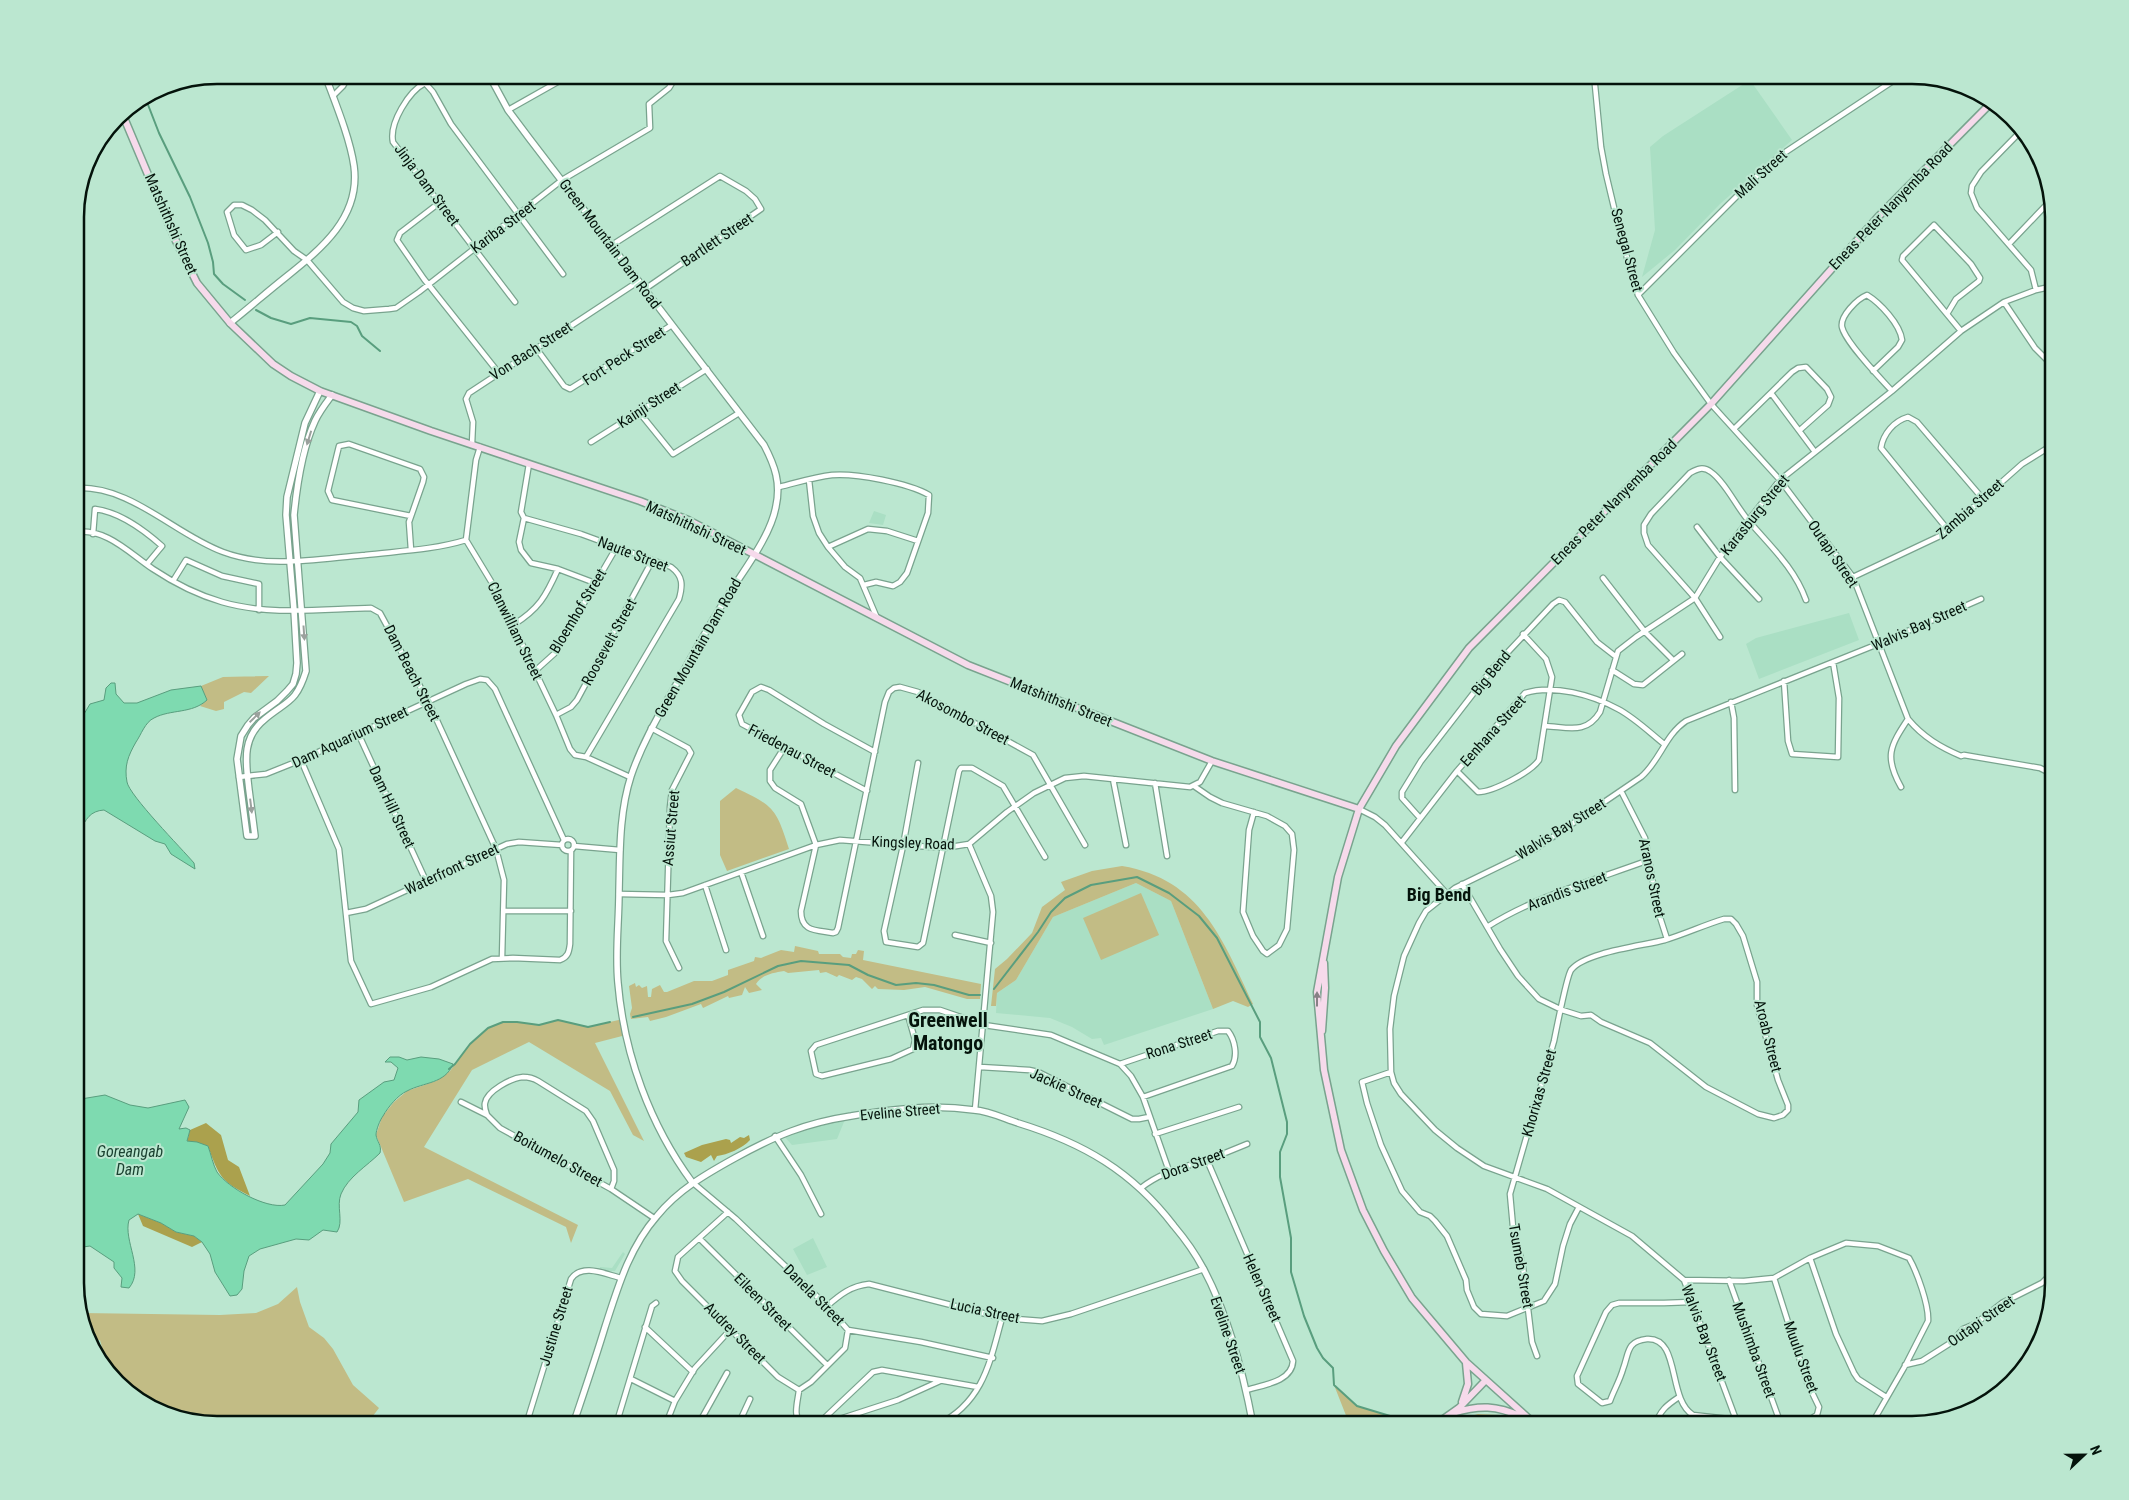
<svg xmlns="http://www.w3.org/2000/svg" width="2129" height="1500" font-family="'Roboto Condensed',sans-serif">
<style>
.built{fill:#aadfc4}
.green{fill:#c2bc85}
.forest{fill:#aba14d}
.water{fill:#7edab0;stroke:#599e7e}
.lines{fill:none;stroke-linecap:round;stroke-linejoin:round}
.stream{stroke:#599e7e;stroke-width:2}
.minor-casing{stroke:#79a38e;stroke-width:7}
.tertiary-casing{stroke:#79a38e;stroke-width:8}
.secondary-casing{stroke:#79a38e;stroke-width:9}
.minor{stroke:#fff;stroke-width:4.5}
.tertiary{stroke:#fff;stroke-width:5.5}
.secondary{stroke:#f6daeb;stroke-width:6}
.oneway{fill:#9ba19d}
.oneway2{fill:#898086}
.labels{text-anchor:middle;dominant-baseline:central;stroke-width:4;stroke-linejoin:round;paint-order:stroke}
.street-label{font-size:15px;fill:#04130b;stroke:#bbe7d0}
.water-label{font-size:16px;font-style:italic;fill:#1b4231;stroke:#bbe7d0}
.quarter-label{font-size:18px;font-weight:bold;fill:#04130b;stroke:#bbe7d0}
.district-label{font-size:20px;font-weight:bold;fill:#04130b;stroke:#bbe7d0}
.rim{fill:none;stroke:#04130b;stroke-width:2.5}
</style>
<rect width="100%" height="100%" fill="#bbe7d0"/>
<!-- built -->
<path class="built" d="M1750,80l42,60 -72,64 -45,46 -33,27 13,-47 -5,-83 13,-11z
M874,511l12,4 -3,10 -14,-2z
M1849,613l10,27 -100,39 -13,-35 10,-6z
M1136,883l35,18 42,108 -109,36 -3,-7 -9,1 -20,-12 -22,-9 -54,-5 1,-20 19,-13 37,-63z
M846,1117l-9,22 -45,6 -10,-11z
M813,1238l14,29 -20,8 -14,-26z
M623,1252l2,2 -10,17h-15v-4l12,1z
M100,1339l8,30 -14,-15 -4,-14z"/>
<!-- green -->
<path class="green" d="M269,676l-18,17 -7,-1 -20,10v7l-8,2 -16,-5 7,-6 -6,-14 22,-9z
M736,788c38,18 40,20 53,61l-62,22 -7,-16v-54z
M1122,866c79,13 101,74 131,138l-5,3 -15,-6 -20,8 -42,-108 -35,-18 -83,34 -37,63 -19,13 -1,13h-5l4,-37 12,-10 25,-26 10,-26 23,-17 -4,-8 31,-11z
M1141,893l18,42 -58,25 -18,-42z
M795,946l23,5 1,3h21l3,3 8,1 1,-4h4l2,-4 6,1 -1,9 118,24 -1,15h-13l-42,-12 -21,3 -26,-1 -3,-3 -3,3 -10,-10 -6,-2 -4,3 -13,-5 -2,2 -11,-5 -6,1 -1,-3 -31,3 -4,-2c-11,2 -21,3 -28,13l6,6 -13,3 -4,-6 -3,8 -13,3 -1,-2 -25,12 -2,-4 -35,13 -16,4 -2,-4 -17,2 -1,-5 2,-6 -3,-22 6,-3 1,4 3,-2 3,3 5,-2 1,11h3l1,-8 8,-4 4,7h3l27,-11h18l16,-6v-5l26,-9 1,-4 6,1 20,-8 13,2z
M623,1019l3,16 -31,8 49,98 -11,-6 -23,-44 -81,-49 -57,28 -48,77 154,78 -7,18 -5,-16 -98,-48 -64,23 -28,-67 6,-18 12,-15 13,-11 29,-10 14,-10 20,-27 18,-16 15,-6h14l22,3 19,-5 30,7z
M297,1287l3,15 9,25 15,11 9,11 20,36 26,23 -13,17h-149l-79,-24 -30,-32 -8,-29h-10l-8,-27 138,2 36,-2 22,-9z
M1334,1385l23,21 43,13 25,3 -4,3h-91l17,-7z
M1478,1414l21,1 20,10h-69l11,-6z"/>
<!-- forest -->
<path class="forest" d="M206,1123l15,12 7,25 11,7 11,29c-29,-15 -31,-19 -42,-50l-21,-4 3,-12z
M749,1135l1,5c-7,8 -23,15 -33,16l-3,5 -3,-6 -10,7 -15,-5 -2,-4 18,-8 24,-6 4,1 1,3 9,-6 4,1z
M138,1214l23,9 15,9 18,4 8,6 -10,5 -49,-21z"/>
<!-- water -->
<path class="water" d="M111,683h4l1,11 8,9h13l34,-13 30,-4 6,14c-15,14 -36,9 -53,18 -9,4 -13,17 -18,24 -8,14 -12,24 -9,40 2,13 55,67 67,81l1,6 -24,-15 -6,-10 -10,-3 -51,-31c-14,1 -18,9 -24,21l-2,-2 4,-21 -7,-14v-65l15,-25 14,-4 2,-12z
M390,1057h9l8,3 14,-3 18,2 14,5c-8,20 -29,18 -46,27 -9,4 -19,16 -24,25 -3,4 -7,14 -7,19 1,7 6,10 4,18 -13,13 -32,24 -39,41 -5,12 3,28 -4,38l-14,-2 -14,10 -13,-1 -36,10 -11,7 -5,15 -2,18 -5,6 -7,1 -15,-24 -5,-18 -8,-12 -8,-6 -18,-4 -15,-9 -23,-9 -9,6c-6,21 16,49 0,68l-8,-1 1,-9 -8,-10v-6l-24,-16 -7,1 -8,7v-154l30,-5 25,10 18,3 37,-8 4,7 -10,22 7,-1 4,2 -3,11 10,1 11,4c3,8 5,19 9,26 11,16 49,37 68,33l38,-41 7,-11 1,-9 27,-32 1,-12 25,-18 10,-2 4,-12 -7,-6h-6z"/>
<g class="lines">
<!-- stream -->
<path class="stream" d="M145,97l14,36 31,64 18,46 5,19 1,12 9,10 22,16
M256,310l15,8 20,6 19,-6 41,4 6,4 5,10 18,15
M994,989l44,-57 13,-20 14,-14 26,-13 46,-8 32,16 30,23 18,22 43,84v15l11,21 16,64v12l-7,18v25l11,61v34l13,44 13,32 6,10 10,10 1,17 23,21 43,13 21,1
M633,1017l59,-13 32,-12 54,-26 23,-5 48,4 19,10 28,10 20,-2 18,2 35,10h11
M449,1069l6,-5 15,-20 18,-16 15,-6h14l22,3 19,-5 30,7 22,-5"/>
<!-- minor casing -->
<g class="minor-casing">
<path id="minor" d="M1594,75l7,72 5,27 15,63 17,58 36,58 37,51 69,76 73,97 55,142c15,18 32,28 53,37l3,-1 76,13 14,7
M333,96l10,-10 6,-11
M508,110l62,-35
M2021,131l-40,41 -9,14 -1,7 6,15 54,62 5,20
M439,203l-39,30 -3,7 27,39 74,93
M278,232l-17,13 -15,5 -12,-15 -7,-23 7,-7h8l10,5 13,10 29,31 13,9 36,42 10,6 11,3 25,-2 7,-1 23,-16 143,-112 88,-52 -1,-24 20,-16 8,-13
M2009,244l41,-43
M612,245l108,-69 26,15 9,8 6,10 -116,80
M1638,295l121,-121 22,-19 121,-80
M515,302l-122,-160c-4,-19 16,-51 32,-59l8,9 18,32 112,150
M2004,302l31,46 19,19
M1947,314l9,-15 23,-18 1,-3 -9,-14 -37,-39 -31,31 -1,4 59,71
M536,348l28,38 6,3 102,-64
M1873,371l25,-24 4,-7c-2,-16 -22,-37 -35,-45 -10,4 -27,21 -25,32 3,15 39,52 50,64
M1771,393l44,59
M639,412l34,42 66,-41
M1734,429l58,-57 6,-4 8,-1 21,22 4,8 -3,8 -28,25
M591,442l116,-73
M472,444l1,-22 -7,-23 3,-6 170,-112
M480,447l-4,13 -10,80 26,43 21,42 43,90 14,34 5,6 11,2 44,20
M529,464l-8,48 3,6 57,16 90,33c12,9 12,18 8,32l-93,158
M809,480l4,36 6,17 9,14 17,20 15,11 17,40
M779,487c17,-4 35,-10 53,-12 24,-2 76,8 97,20l-1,18 -21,60 -7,9 -7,4 -17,-4 -12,3
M75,488c56,-3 99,46 148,64 46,17 94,7 142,3 34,-4 68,-5 101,-15
M524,518l-5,24 2,8 10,13 27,6 37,14
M1697,527l23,30 39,42
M1948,530l-67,-82c2,-14 13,-27 27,-31l9,5 66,77
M75,532c32,-4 54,21 78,37 21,14 45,26 69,33 48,14 100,7 149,6l9,5 48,88 68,148 8,31 -2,78
M93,534l2,-25c25,3 49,21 67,37l-15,18
M828,547l40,-18 19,2 31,10
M411,550l-2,-28 14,-40 1,-5 -4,-8 -71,-25 -10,2 -11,45 4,9 79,16
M1853,577l89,-42 80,-71 32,-20
M1603,578l42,54 28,28
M173,581l13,-21 36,16 37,8v26
M513,625c26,-16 33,-29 45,-56
M1720,637l-25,-39 -47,-53 -4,-12v-8l7,-11 39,-41c7,-4 13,-7 21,-1 14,10 25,34 37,48 22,26 46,47 58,80
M1612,670l22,14 9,1 39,-31
M535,671l20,-18 61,-105
M1784,681l4,60 4,13 46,3 1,-59 -6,-36
M1731,702l3,16 1,72
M556,715l15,-8 6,-7 75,-139
M1545,726c23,1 41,9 55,-14l18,-61 18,-14 59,-39 25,-41 60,-77 112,-89 69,-60 43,-29 32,-12 18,-4
M651,728l37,20 3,5 -19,37 -2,17 -4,134 13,27
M358,733l68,148
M784,748l-14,22v11l5,7 26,16 15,41 -15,66c0,21 15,19 32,22l3,-1 2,-4 47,-226 4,-10 5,-4 6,-1 18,5 115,63 52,90
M301,760l38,89 12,112 20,43 60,-17 61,-28 21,-1 47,2c8,-3 9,-8 10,-16l1,-93
M918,763l-15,83 -19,85 2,11 32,5 5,-4 36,-172 2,-3h11l31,18 42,71
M1457,771l21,21c15,0 53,-20 61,-32l13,-83 -6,-18 -23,-25
M239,777l27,-3 35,-14 165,-76 14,-5 7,1 8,9 69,151
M1113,779l13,66
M1155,783l12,73
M1194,786l16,11 12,6 45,13 18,10 7,8 2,16 -7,79 -8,16 -12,9 -4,-3 -10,-15 -10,-24 6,-82 5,-18
M1901,787c-17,-30 -11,-41 7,-68
M867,791l-125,-67 -3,-9 13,-23 9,-5 8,3 55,34 51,28
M1621,791l24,47 13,73 9,28
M1359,809l16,8 10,8 62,69
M1420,818l-18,-20v-6l19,-31 72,-93 60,-64 6,-4 6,2 32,40 18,14
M562 845a6 6 0 1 1 12 0a6 6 0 1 1-12 0Z
M1402,842l55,-71 68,-78c29,-9 67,2 93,16 17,9 31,23 46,35
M969,844l22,52 2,16 -18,198
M574,846l46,4
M741,872l22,64
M1462,884l38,65 18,27 21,23 23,11 19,6 10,-1 10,7 49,21 56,44 52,27 16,4 9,-3 5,-5v-5l-10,-25 -21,-75v-23l-14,-46 -7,-12 -5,-5h-7c-20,6 -39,15 -59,21 -23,6 -80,12 -94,30 -4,6 -15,61 -17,71l-44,153 3,33 10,40 9,75 5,14
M705,885l21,65
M619,894l49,1 15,-2 133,-48 24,-5 104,8 25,-4 38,-32 27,-19 31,-15 19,-2 106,11 10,-5 12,-21
M504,911h67
M346,913l20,-4 141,-65 12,-2 43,3
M1487,927c49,-31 108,-47 162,-67
M955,935l36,8
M908,1015l7,25 -2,9 -22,10 -69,17 -6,-2 -5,-23 5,-6 107,-35h17l44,15 67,10 69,29 11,12 12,21 26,74
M1120,1064l98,-33h10c7,9 10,25 4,35l-89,31
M980,1067l49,3 9,2 94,47h7l10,-2
M1391,1072l-29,10 5,21 14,42 21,46 18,21 10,4 5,5 12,15 19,44 1,10 7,17 7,7 26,2 37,-15 11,-17 8,-38 7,-22 9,-17
M461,1102l26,13 13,13 111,61 43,29
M487,1115c-1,-3 -3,-8 -2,-12 2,-12 26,-25 38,-26 6,0 10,1 15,4l48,30 7,10 21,49v11l-3,8
M1155,1134l84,-27
M775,1136l26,39 20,39
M1207,1160l86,201c-1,21 -30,24 -47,29
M692,1182l44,37 91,87 21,24 73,12 72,16
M1141,1188c20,-16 41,-20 65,-28 14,-5 27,-10 41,-16
M728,1212l-50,45 -3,14 7,10 96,96 21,13 12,-8 34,-34 3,-18
M700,1239l127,126
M1810,1258l26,76 18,39 4,6 28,18
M1684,1280l60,1 30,-3 36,-20 36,-15 32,3 31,12c8,14 20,47 19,63l-23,45 -34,59
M1729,1280l50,139
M1691,1302l-27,1h-45l-7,2 -6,7 -29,64 1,8 24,19 8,-2c4,-11 10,-21 13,-32 6,-15 3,-28 24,-30 34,-2 20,60 46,76l45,5h71l8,-5 2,-8 -12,-25 -33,-104
M827,1306c14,-12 24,-20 42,-22l133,34 40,3 29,-7 133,-45
M645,1327l48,45
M1905,1365l17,-4 30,-19 11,-13 12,-5 27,-21 40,-20 12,-12
M631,1379l44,22
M799,1390c-1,11 -7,27 3,35
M666,1424l9,-23 20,-33 36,-39
M526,1425l45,-146c11,-16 34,-5 50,-1
M616,1425l36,-119 4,-3
M698,1425l29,-52
M738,1425l12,-26
M817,1425l56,-53 9,-2 96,17
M821,1425l77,-25 42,-19
M937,1425c46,-22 53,-63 65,-107
M1656,1425c3,-14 11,-20 23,-28
M1738,1425l-54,-145 -52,-44 -85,-47 -63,-23 -27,-18 -22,-18 -34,-36 -7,-11 -3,-11 -1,-43 4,-33 10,-40 15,-33 7,-12 29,-23 80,-39 106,-72c19,-16 24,-42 45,-56l192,-77 103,-45"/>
</g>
<!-- tertiary casing -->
<g class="tertiary-casing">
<path id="tertiary" d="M489,75l19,35 21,28 235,307c11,21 17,38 12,61 -5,30 -33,65 -49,91 -18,28 -34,57 -50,86 -17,30 -35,60 -46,93 -12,37 -11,77 -12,115 0,31 -4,61 -1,92 6,71 32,142 74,199
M230,323c19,-15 37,-31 56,-46 35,-28 75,-60 68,-111 -4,-28 -19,-64 -29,-91
M320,391l-15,32 -18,74 -1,18 8,95 3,53 -1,11 -3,10 -6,7 -10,10 -23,17 -6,7 -7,11 -4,23 10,77h8c-2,-16 -4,-31 -6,-46 -3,-27 -8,-52 16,-71 23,-19 31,-16 41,-48l-12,-156c3,-31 8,-66 21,-94 4,-9 11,-18 17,-26
M573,1425c11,-33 22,-65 32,-98 13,-40 24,-79 52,-111 21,-26 49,-42 78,-58 40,-22 70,-35 116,-42 40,-7 81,-12 123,-6 15,1 29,8 44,13 65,20 114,48 156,103 11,13 21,27 29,42 26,48 40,104 50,157"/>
</g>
<!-- secondary casing -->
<g class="secondary-casing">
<path id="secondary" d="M122,113l54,128 21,42 33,40 43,41 18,12 29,15 111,40 209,70 48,19 280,145 244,96 147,48
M1322,1031l3,-43 -1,-25
M1462,1402l6,-18 -2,-21
M1452,1413c28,-8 44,-8 70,4
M1435,1425l24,-17 26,-27
M1536,1425l-70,-63 -54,-64 -28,-47 -21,-41 -22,-60 -17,-80 -7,-78 21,-115 21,-68 37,-63 73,-98 242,-244 167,-187 115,-116"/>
</g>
<!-- minor -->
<use href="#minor" class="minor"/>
<!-- tertiary -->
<use href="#tertiary" class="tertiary"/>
<!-- secondary -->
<use href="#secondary" class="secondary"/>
</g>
<!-- one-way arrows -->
<defs><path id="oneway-solid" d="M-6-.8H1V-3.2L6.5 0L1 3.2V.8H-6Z" transform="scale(1.25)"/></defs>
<g class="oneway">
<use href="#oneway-solid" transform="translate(309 438) rotate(107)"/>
<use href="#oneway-solid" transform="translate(304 633) rotate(86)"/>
<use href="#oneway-solid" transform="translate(255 717) rotate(-44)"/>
<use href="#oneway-solid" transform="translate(251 806) rotate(83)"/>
</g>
<use class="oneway2" href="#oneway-solid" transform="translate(1317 999) rotate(-90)"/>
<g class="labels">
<!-- street labels -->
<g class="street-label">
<text transform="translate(1761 174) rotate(-42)">Mali Street</text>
<text transform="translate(427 185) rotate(53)">Jinja Dam Street</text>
<text transform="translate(1891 206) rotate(-46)">Eneas Peter Nanyemba Road</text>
<text transform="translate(171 224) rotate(66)">Matshithshi Street</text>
<text transform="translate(503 227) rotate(-37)">Kariba Street</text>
<text transform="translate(717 240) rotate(-34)">Bartlett Street</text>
<text transform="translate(610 244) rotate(53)">Green Mountain Dam Road</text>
<text transform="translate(1627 250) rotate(75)">Senegal Street</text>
<text transform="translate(531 351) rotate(-33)">Von Bach Street</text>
<text transform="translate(624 356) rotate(-33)">Fort Peck Street</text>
<text transform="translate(649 405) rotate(-33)">Kainji Street</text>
<text transform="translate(1614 502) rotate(-45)">Eneas Peter Nanyemba Road</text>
<text transform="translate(1970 509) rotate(-41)">Zambia Street</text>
<text transform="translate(1755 515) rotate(-51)">Karasburg Street</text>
<text transform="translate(696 528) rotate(25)">Matshithshi Street</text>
<text transform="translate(633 554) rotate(21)">Naute Street</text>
<text transform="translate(1833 554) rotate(56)">Outapi Street</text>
<text transform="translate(578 611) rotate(-59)">Bloemhof Street</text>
<text transform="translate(1919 626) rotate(-24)">Walvis Bay Street</text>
<text transform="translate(515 631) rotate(64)">Clanwilliam Street</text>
<text transform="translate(609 642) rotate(-61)">Roosevelt Street</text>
<text transform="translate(698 648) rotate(-60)">Green Mountain Dam Road</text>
<text transform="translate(412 673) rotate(63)">Dam Beach Street</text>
<text transform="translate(1491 673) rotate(-51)">Big Bend</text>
<text transform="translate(1061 702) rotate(22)">Matshithshi Street</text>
<text transform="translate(963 717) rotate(28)">Akosombo Street</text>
<text transform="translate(1493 731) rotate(-48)">Eenhana Street</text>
<text transform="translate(350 737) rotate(-25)">Dam Aquarium Street</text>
<text transform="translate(792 751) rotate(28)">Friedenau Street</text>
<text transform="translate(392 807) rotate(65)">Dam Hill Street</text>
<text transform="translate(671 828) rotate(-85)">Assiut Street</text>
<text transform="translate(1561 829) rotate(-32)">Walvis Bay Street</text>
<text transform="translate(913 843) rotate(2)">Kingsley Road</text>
<text transform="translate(452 869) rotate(-25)">Waterfront Street</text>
<text transform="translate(1652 878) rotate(78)">Aranos Street</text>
<text transform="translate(1567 891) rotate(-21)">Arandis Street</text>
<text transform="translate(1768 1036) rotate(76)">Aroab Street</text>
<text transform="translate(1179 1044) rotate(-18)">Rona Street</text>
<text transform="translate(1066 1088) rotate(24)">Jackie Street</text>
<text transform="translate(1539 1093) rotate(-74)">Khorixas Street</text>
<text transform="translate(900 1112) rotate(-5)">Eveline Street</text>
<text transform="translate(558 1159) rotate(29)">Boitumelo Street</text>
<text transform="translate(1193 1164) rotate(-20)">Dora Street</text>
<text transform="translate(1521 1266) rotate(80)">Tsumeb Street</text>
<text transform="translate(1262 1288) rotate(66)">Helen Street</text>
<text transform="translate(814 1295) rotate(45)">Danela Street</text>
<text transform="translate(763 1302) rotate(45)">Eileen Street</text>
<text transform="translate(985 1311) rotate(12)">Lucia Street</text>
<text transform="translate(1981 1321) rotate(-35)">Outapi Street</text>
<text transform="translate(556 1326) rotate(-73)">Justine Street</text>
<text transform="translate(735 1333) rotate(45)">Audrey Street</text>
<text transform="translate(1704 1333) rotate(69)">Walvis Bay Street</text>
<text transform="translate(1228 1335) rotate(71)">Eveline Street</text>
<text transform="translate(1754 1350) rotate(70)">Mushimba Street</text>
<text transform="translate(1801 1357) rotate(70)">Muulu Street</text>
</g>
<!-- water labels -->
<g class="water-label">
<text x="130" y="1151">Goreangab<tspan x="130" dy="18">Dam</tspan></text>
</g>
<!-- quarter labels -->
<g class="quarter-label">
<text x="1439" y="894">Big Bend</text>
</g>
<!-- district labels -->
<g class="district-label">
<text x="948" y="1020">Greenwell<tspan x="948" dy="23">Matongo</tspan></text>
</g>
</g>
<!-- crop -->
<path d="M0 0H2129V1500H0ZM217 84H1912A133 133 0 0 1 2045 217V1283A133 133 0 0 1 1912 1416H217A133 133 0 0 1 84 1283V217A133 133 0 0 1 217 84Z" fill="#bbe7d0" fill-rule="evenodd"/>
<path class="rim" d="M217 84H1912A133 133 0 0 1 2045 217V1283A133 133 0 0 1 1912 1416H217A133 133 0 0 1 84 1283V217A133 133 0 0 1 217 84Z"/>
<!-- north arrow -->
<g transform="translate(2084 1455) rotate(68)" stroke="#bbe7d0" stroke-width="4" paint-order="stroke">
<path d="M0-4L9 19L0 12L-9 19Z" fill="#04130b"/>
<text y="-8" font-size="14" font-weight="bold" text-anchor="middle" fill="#04130b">N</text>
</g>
</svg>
